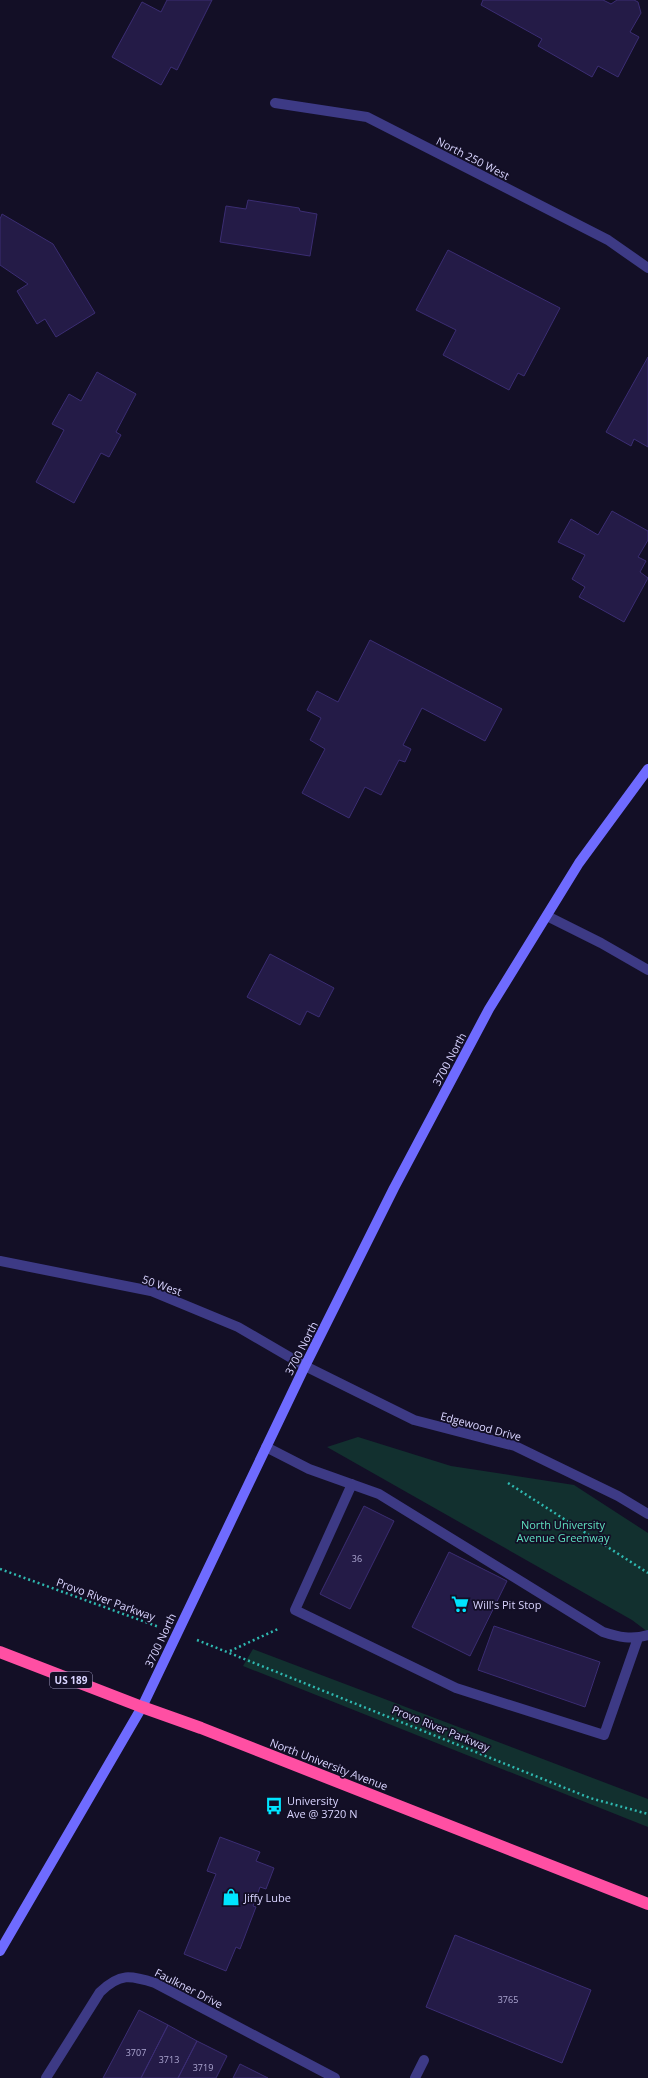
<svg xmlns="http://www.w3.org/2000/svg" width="648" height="2078" font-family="'Open Sans',sans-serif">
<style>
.green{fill:#12302f}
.building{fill:#241b47;stroke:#3b2d73}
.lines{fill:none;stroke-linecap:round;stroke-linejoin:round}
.path{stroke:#2fb8b0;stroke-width:2.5;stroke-dasharray:2 3;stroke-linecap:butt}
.lane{stroke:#3d3a85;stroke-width:10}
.street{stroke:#3d3a85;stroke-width:10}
.secondary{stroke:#6f6bff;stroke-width:10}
.highway{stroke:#ff4fa3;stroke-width:12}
.labels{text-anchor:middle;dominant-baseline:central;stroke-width:3.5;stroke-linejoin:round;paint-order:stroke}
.number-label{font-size:9px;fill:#aca6d1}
.shield{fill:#130f26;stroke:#9e99be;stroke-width:1}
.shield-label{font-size:10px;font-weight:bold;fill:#d9d4ff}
.street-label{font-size:11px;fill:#d9d4ff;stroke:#130f26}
.park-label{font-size:11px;fill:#5fe0c0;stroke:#130f26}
.poi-label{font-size:11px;fill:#d9d4ff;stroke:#130f26;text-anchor:start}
</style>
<rect width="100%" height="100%" fill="#130f26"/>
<!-- green -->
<path class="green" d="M358,1437l93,29 123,19 74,48v99l-16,-12 -305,-173z
M253,1649l395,150v28l-405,-161z"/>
<!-- building -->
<path class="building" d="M167,0h45l-35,70 -6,-3 -10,18 -49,-28 30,-55 19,10z
M483,0h120l8,4 6,-4h17l4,2 3,11 -11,19 9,5 -21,40 -20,-11 -6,11 -54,-31 4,-7 -61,-34z
M248,200l51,8 1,3 17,3 -7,42 -90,-14 6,-36 20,3z
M2,214l51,30 42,69 -39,24 -11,-18 -8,5 -20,-33 11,-7 -28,-19v-46z
M448,250l112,58 -36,68 -6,-3 -9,17 -66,-35 13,-25 -40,-20z
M648,357v90l-14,-8 -3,7 -25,-14z
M97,372l39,22 -20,38 5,3 -12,22 -8,-4 -27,50 -38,-21 28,-52 -12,-6 17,-30 12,7z
M612,511l36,20v9l-10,17 8,4 -6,11 8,6 -24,44 -45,-25 6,-10 -13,-8 13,-24 -27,-13 13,-23 27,16z
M370,640l132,69 -17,32 -63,-33 -19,37 8,4 -6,13 -6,-2 -18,35 -16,-8 -16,31 -47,-25 23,-44 -15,-9 11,-22 -14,-8 10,-19 21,11z
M270,954l64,34 -15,29 -12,-6 -7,14 -53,-28z
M364,1506l30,15 -44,88 -30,-15z
M449,1552l58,29 -37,75 -58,-29z
M494,1626l106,36 -15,45 -107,-37z
M220,1837l40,15 -4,9 18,7 -8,21 -6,-2 -7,19 3,1 -16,42 -4,-2 -10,24 -42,-17 32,-80 -9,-3z
M455,1935l136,55 -29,73 -136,-56z
M139,2010l29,15 -27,53h-38z
M168,2025l29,16 -19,37h-37z
M197,2041l30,15 -11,22h-38z
M240,2064l28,14h-35z"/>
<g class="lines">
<!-- path -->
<path class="path" d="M508,1483l140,90
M0,1569l159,58
M197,1640l393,158 58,16
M230,1651l48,-22"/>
<!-- lane -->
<path class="lane" d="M547,916l54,27 47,27
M266,1447l43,22 70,25 224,138c15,5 29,8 45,3
M352,1484l-57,126 161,78 148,47 34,-97
M415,2078l9,-18"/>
<!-- street -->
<path class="street" d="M275,103l92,14 241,123 40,28
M0,1261l151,30 87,36 67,39 109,54 101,26 103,50 30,18
M46,2078l54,-86c20,-19 30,-17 55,-9l180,95"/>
<!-- secondary -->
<path class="secondary" d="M0,1951l142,-244 163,-341 89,-178 95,-179 90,-146 69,-94"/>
<!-- highway -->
<path class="highway" d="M0,1652l142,55 59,21 447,176"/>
</g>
<!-- icons -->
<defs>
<g id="supermarket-bare" transform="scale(1.38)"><path d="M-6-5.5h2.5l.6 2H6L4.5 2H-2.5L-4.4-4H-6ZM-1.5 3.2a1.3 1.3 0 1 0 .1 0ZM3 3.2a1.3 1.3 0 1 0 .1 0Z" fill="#00e5ff" stroke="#130f26" stroke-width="2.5" paint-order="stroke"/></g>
<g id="bus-bare" transform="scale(1.38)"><path d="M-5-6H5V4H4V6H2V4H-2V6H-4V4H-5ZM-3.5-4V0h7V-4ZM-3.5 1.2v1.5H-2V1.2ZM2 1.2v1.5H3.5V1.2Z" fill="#00e5ff" stroke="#130f26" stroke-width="2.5" paint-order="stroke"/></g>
<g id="shop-bare" transform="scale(1.38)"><path d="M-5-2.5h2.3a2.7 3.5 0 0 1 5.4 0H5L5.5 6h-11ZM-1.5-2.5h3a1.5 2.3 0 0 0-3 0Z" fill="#00e5ff" stroke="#130f26" stroke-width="2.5" paint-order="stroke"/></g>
</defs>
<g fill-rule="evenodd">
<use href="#supermarket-bare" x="460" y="1604"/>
<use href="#bus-bare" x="274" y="1806"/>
<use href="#shop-bare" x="231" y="1897"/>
</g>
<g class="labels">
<!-- number labels -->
<g class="number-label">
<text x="357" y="1558">36</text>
<text x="508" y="1999">3765</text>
<text x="136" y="2052">3707</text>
<text x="169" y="2059">3713</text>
<text x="203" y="2067">3719</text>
</g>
<!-- shield labels -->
<rect class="shield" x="50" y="1672" width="42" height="16" rx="3"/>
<g class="shield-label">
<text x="71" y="1680">US 189</text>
</g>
<!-- street labels -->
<g class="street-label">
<text transform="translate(473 158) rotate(27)">North 250 West</text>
<text transform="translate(449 1059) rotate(-62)">3700 North</text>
<text transform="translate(162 1285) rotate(19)">50 West</text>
<text transform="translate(301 1348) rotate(-63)">3700 North</text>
<text transform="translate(481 1426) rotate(15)">Edgewood Drive</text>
<text transform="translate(106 1599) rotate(20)">Provo River Parkway</text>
<text transform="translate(160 1640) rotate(-65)">3700 North</text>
<text transform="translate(441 1728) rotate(22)">Provo River Parkway</text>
<text transform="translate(329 1764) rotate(21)">North University Avenue</text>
<text transform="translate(189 1988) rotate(27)">Faulkner Drive</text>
</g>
<!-- park labels -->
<g class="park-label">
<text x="563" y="1524">North University<tspan x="563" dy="13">Avenue Greenway</tspan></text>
</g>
<!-- poi labels -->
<g class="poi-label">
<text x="473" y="1604">Will's Pit Stop</text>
<text x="287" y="1800">University<tspan x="287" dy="13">Ave @ 3720 N</tspan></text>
<text x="244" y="1897">Jiffy Lube</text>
</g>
</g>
</svg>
